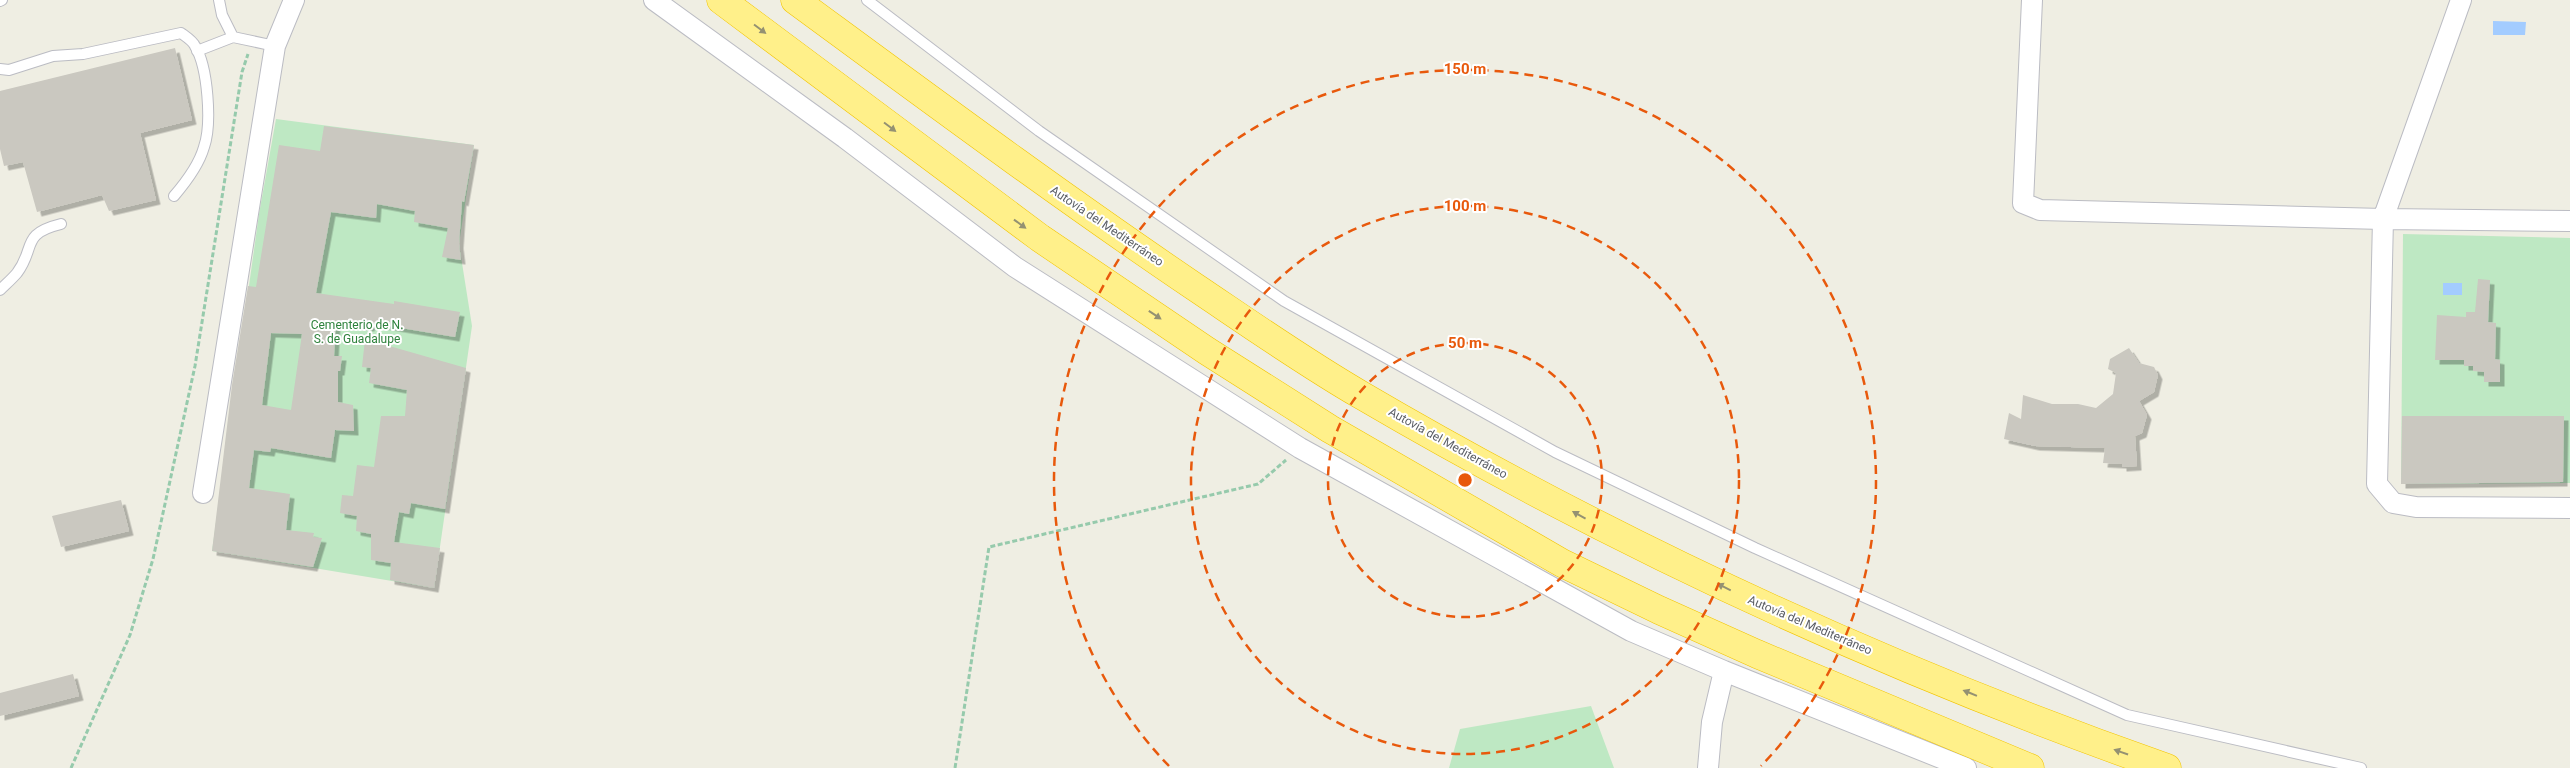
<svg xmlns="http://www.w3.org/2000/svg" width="2570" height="768" font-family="Roboto,sans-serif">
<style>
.green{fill:#bee8c3}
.water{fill:#a3ccff}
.building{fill:#cac8c0;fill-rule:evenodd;filter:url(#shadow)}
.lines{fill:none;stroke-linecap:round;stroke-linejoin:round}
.service-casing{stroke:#bbbcc3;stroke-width:12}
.minor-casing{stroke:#bbbcc3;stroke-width:22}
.motorway-casing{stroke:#f2c400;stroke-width:29}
.path{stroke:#96caac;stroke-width:3;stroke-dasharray:5 2.5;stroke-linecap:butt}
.service{stroke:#fff;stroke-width:10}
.minor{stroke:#fff;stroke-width:20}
.motorway{stroke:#fff08a;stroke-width:28}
.oneway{fill:#949172}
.ring{fill:none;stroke:#e8590c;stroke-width:2.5;stroke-dasharray:9 6}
.labels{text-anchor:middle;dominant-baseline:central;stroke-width:4;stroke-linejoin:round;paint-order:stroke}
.street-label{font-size:12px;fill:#5b5e65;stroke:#fff}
.park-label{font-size:12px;fill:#2e823c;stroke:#fff}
.centre{fill:#e8590c;stroke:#fff;stroke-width:2.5}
.ring-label{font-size:15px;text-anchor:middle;font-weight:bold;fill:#e8590c;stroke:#fff;stroke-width:4;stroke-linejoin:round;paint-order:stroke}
</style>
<defs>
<filter id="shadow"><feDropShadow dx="4.5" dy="4.5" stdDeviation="0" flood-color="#0004"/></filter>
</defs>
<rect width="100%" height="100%" fill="#efeee3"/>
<!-- green -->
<path class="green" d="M276,119l198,26 -15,99 13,82 -38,262 -222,-37 47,-337z
M2403,234l167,4v245l-169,1z
M1591,706l23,62h-165l11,-39z"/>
<!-- water -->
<path class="water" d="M2493,21l33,1 -1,13h-32z
M2443,283h19v12h-19z"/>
<!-- building -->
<path class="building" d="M175,48l17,72 -52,13 16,67 -47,11 -7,-16 -65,17 -14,-50 -19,4 -4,-17v-58z
M324,126l150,19 -10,57 -2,-1 -3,43 2,16 -19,-3 6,-29 -34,-6 1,-11 -38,-7 -1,14 -45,-6 -15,81 78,11v-3l66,11 -5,25 -84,-14 -1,4 -34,-5 -2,34h8l-2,15h-2v31l15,3 1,26 -19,-1 -4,28 -60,-10 -1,4 -16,-2 -5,38 41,6 -4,36 28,3 -1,4 9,1 -9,29 -101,-16 20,-166 16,-99 8,1 23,-142 41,6zM271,333l31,1 -11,76 -29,-5z
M2478,279l12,1 -2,42 8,1 -1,36 5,1v22h-16v-10l-11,-1v-5h-9v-6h-29l2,-45 29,2v-5h9z
M365,339l101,29 -21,141 -34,-6 -2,11 -10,-2 -5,30 46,6 -6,40 -44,-8 1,-17 -20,-3v-26l-15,-3 1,-15 -17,-3 2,-18 11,1 4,-31 17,2 7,-51h24l2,-26 -38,-7 2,-15 -9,-1z
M2129,348l10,15 15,4 4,8 -4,17 -15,9 8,14 -5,18 -7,3 2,30 -15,1v-3l-19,-1 2,-15 -70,-2 -31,-7 5,-26 12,6 2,-24 29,9h26l18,4 17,-14 3,-21 -8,-4 2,-10z
M2402,416h162l-1,66 -162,2z
M121,500l8,31 -68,16 -9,-31z
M73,674l6,22 -79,20v-23z"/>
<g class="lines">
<!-- service casing -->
<g class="service-casing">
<path id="service" d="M219,0l3,15 11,22 42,9
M867,0l172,131 245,170 271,151 200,96 372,167 234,53
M0,1l2,-1
M197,51l36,-14
M0,69l9,1 44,-14 30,-2 98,-21c4,3 12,8 14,13 13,21 17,78 9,101 -5,18 -18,35 -30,49
M0,290c5,-5 12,-11 17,-17 19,-25 3,-39 44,-49"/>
</g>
<!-- minor casing -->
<g class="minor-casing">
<path id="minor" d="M654,0l191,138 170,129 285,181 331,183 93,40 242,97
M2032,0l-9,203 17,7 343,9 187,2
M2461,0l-78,219 -6,265 16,19 23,4 154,1
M203,493l72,-447 19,-46
M1708,768l4,-46 12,-51"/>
</g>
<!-- motorway casing -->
<g class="motorway-casing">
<path id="motorway" d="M721,0l319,238 167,113 123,78 232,134 97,47 98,44 273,114
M795,0c132,97 264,195 400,287 55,37 109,75 166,108 256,150 527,275 806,373"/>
</g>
<!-- path -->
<path class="path" d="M71,768l59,-133 23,-76 42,-193 47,-294 6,-18
M955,768l34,-221 269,-63 28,-24"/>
<!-- service -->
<use href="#service" class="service"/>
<!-- minor -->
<use href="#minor" class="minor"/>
<!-- motorway -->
<use href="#motorway" class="motorway"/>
</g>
<!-- one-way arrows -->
<defs><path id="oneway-solid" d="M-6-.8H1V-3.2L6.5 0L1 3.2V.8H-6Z" transform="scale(1.25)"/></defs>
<g class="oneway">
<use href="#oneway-solid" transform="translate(760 29) rotate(37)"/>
<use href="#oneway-solid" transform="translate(890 127) rotate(37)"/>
<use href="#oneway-solid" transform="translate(1020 224) rotate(36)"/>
<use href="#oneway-solid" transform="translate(1155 315) rotate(34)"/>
<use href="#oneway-solid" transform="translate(1579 515) rotate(-151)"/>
<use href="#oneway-solid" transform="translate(1724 587) rotate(-154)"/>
<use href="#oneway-solid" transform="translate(1970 693) rotate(-158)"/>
<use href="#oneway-solid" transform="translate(2121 752) rotate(-161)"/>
</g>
<!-- distance rings -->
<g class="ring">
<circle cx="1465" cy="480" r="137"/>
<circle cx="1465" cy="480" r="274"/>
<path d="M1169 766A411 411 0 1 1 1761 766"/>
</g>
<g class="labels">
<!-- street labels -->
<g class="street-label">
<text transform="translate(1107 226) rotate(34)">Autovía del Mediterráneo</text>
<text transform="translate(1448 443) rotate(29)">Autovía del Mediterráneo</text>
<text transform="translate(1810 625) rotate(23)">Autovía del Mediterráneo</text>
</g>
<!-- park labels -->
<g class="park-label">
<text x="357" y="325">Cementerio de N.<tspan x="357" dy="14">S. de Guadalupe</tspan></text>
</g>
</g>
<circle cx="1465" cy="480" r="8" class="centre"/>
<g class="ring-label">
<text x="1465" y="74">150 m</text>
<text x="1465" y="211">100 m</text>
<text x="1465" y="348">50 m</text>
</g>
</svg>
